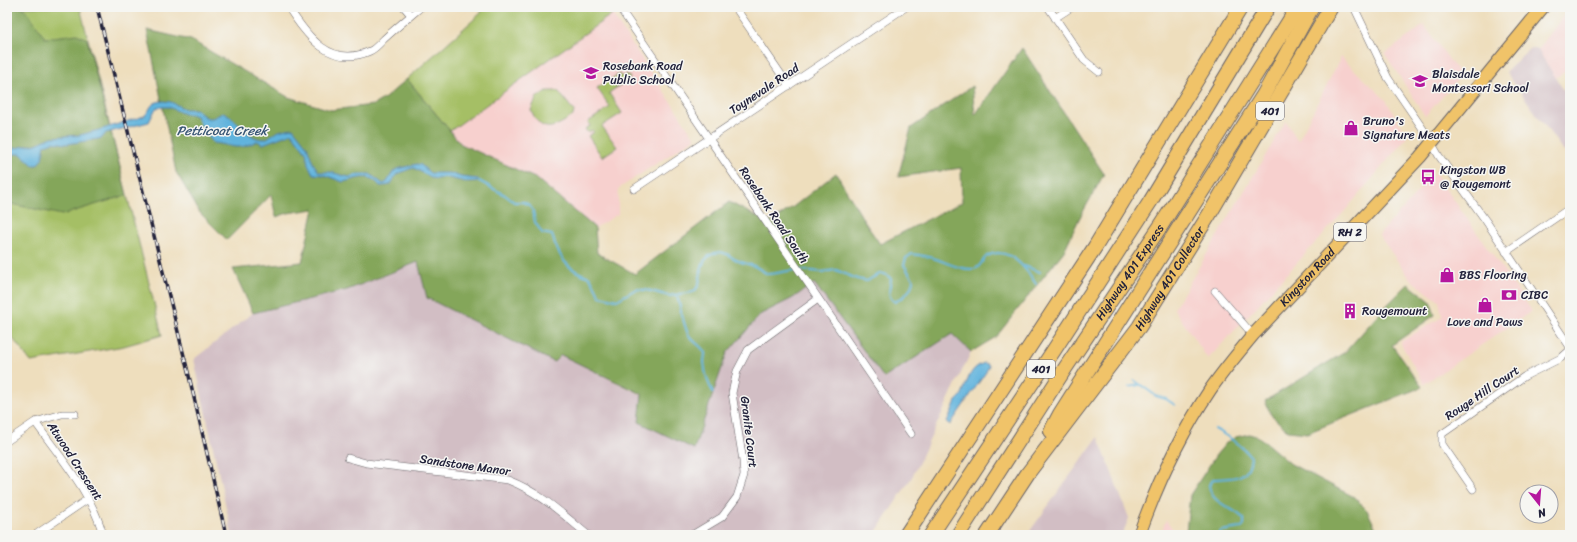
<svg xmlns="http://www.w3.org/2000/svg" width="1577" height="542" font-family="Sriracha,sans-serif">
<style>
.built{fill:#f7d0ce}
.industrial{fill:#d2bec4}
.green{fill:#a5bf65;stroke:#647050}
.forest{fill:#84a65a;stroke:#53644a}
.water{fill:#61b3dd;stroke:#426a8c}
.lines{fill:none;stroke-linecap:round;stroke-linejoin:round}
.stream{stroke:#61b3dd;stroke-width:2}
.street-casing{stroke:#696468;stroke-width:8}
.primary-casing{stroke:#696468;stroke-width:14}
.highway-casing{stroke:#696468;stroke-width:16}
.street{stroke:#fff;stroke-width:7}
.primary{stroke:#f0c369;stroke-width:12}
.highway{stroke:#f0c369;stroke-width:14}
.rail-casing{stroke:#22223b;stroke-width:3.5}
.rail{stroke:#f6f6f2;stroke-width:2;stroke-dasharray:6;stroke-linecap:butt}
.labels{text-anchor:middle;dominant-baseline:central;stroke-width:3;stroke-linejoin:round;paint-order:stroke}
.shield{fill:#f6f6f2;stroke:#626272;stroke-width:1}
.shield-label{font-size:11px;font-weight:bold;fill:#22223b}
.poi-label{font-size:12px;fill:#22223b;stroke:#f6f6f2;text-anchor:start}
.street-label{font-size:12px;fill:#22223b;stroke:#f6f6f2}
.water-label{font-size:13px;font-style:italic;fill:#385574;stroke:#f6f6f2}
</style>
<rect width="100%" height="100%" fill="#f6f6f2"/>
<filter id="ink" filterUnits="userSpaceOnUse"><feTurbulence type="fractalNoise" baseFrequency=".025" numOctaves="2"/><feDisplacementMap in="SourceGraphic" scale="8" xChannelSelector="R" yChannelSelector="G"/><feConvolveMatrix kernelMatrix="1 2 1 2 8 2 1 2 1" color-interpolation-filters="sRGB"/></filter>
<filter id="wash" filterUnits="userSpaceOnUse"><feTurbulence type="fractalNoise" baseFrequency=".012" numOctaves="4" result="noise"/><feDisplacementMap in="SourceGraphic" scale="16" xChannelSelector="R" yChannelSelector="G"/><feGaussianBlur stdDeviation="0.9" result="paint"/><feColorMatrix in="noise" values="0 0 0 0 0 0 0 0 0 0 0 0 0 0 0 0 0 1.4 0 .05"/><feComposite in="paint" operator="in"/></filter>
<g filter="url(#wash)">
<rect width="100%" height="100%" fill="#eedebd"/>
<!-- built -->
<path class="built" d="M1570,7v62l-15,9 -17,-28z
M612,14l83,124 -77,51v25l-23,14 -58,-49 -76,-35 -11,-13z
M1424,25l37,51 -36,40 -40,-62z
M1341,57l45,43 21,37 -63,75 -136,147 -34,-50 112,-188 12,20z
M1435,173l97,138 -108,73 -24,-42 42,-25 -3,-16 -28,-21 -32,-45z
M1166,520l11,15h-17z"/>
<!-- industrial -->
<path class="industrial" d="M1530,48l8,2 32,50v49l-6,3 -58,-80z
M418,262l9,36 127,64 7,-7 81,40 52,54 33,-96 33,-39 33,-16 22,-15 10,14 127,37 19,18 -59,125 -38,58h-642l-38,-176 59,-46 94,-23z
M1098,437l31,81 -7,17h-95z"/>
<!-- green -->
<path class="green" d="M7,7h73l82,328 -38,11 -93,16 -24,-31z
M483,7h123l6,7 -162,117 -43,-52 74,-66z
M619,74l3,3 5,-3 3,4 -21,15 13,20 -20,13 15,21 -15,10 -14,-21 6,-4 -2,-2 -4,3 -3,-4 5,-3 -2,-4 22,-15 -13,-19z
M547,91h11l16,20 -1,5c-19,12 -31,20 -42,-6l6,-13z"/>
<!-- forest -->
<path class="forest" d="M7,7h15l6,5 17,26 32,-4 10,5 40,156 -65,20 -55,-12z
M147,30l44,10 97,57 43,13 42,-5 12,-7 22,-19 54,65 76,35 58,49 2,25 38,21 94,-72 40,21 24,-16 43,-34 30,51 14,20 82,-42 -1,-34 -63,9 13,-49 61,-42 3,29 47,-67 82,126 -25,45 -15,32 -68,86 -25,15 -19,-18 -68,44 -70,-95 -21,15 -32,16 -34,39 -33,96 -55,-27 3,-28 -81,-39 -7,7 -127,-64 -9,-36 -71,28 -94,23 -20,-44 69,-7 12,-53 -26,4 -12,4 -5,-22 -44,45 -27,-27 -24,-41z
M1408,284l22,17 5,14 -43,30 30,42 -115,46 -19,-2 -17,-16 -6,-14 80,-49 42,-47z
M1249,434l10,3 32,27 63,33 13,13 12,25h-190l-3,-3 4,-37 26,-40 11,-13 9,-5z"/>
<!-- water -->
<path class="water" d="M164,101l7,1 14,7h11c11,11 14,12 27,3 14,5 24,28 41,27 3,0 7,-4 11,-6 5,-3 11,-4 18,-5l14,18 6,17 6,9h11l19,5 9,-3h12l13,10 4,-2 6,-10 4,-3 20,-5 4,1 9,8h20l11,4 17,2 1,2 -13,1 -22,-5 -7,2 -6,-1 -17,-10c-6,1 -11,4 -17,6 -7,9 -2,12 -17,12 -11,-14 -22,-7 -37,-4l-19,-7 -11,-1 -5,-10 -2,-12 -14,-19 -29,11 -6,-3c-21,11 -23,4 -44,2l-10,-14 -7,-13 -5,-2h-7l-15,-7h-7l-6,1 -7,14 -43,11 -4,5 -4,1 -31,5 -14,-2 -8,3 -3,14 -5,6h-4l-12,-11h-12l-2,-2v-6l3,3 26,-5 16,-7 28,-2 19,-5 45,-14c9,-8 4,-14 20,-15z
M984,363l5,2 -3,7 -36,53 -3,-4c4,-6 6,-13 9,-20 2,-2 5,-4 6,-7 6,-13 7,-26 22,-31z"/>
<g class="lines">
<!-- stream -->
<path class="stream" d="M479,181l26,14 9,7h9l6,3 4,6 2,11 7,11 10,2c7,23 15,35 38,42l10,19 17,4 19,-11 15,2 18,5 24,-4c11,-7 4,-27 15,-35 15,-11 20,0 33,5 5,2 10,2 15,5 4,2 8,6 13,7 9,0 18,-4 28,-4
M1024,266l16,6
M801,270l21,2 14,-2 21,9 10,2c10,-6 16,-12 24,-2 -1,8 -5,18 4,23 10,-6 17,-11 18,-23l-9,-14 2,-7 6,-4c7,1 14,2 21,4 13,4 27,12 41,11 7,-1 8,-10 13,-13 21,-11 39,12 49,28
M677,295c3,12 6,27 11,39 4,8 14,11 17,19 0,3 -1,7 -1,9 1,11 4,22 9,30
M1134,380l22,16 10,3 9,6
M1129,387l10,-2
M1215,429c13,7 27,16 36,28 -2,23 -18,21 -37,22l-5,6c2,20 24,21 35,34v6l-4,3 -19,3 -2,4"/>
</g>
</g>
<g filter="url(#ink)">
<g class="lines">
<!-- street casing -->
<g class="street-casing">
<path id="street" d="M245,7h1
M288,7c19,29 42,62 82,44 5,-2 10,-8 14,-12 12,-11 24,-21 37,-32
M404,7l7,8
M619,7l292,427
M735,7l54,79
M1048,7l36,53 15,12
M1354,7l34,71 37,54 14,24 47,65 84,126
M1055,18l17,-11
M634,189l272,-182
M1506,252l64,-44
M1215,291l38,44
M35,422c25,35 57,71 68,113
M7,441l28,-19 27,-8h13
M348,458l18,5 142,17c33,13 53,33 80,55
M1473,489l-31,-45v-10l83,-58 36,-18 9,-8
M35,535l53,-36
M692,535l30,-18 15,-20 7,-22 -1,-14 -11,-68 5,-22 11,-21 70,-51"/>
</g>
<!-- primary casing -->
<g class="primary-casing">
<g id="primary">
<path id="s1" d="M1139,535c18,-51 41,-100 71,-145 13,-19 28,-37 43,-55l167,-178 123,-150"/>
</g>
</g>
<!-- highway casing -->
<g class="highway-casing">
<g id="highway">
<path d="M1051,431l9,-17 204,-320 48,-87"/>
<path d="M906,535l189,-288 146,-240"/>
<path d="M931,535l123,-185 96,-148 118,-195"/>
<path id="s2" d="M958,535l108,-168 96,-143 136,-217"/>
<path id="s3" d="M987,535l41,-62 111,-146 70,-112 122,-208"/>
</g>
</g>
<!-- street -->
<use href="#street" class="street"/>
<!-- primary -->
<use href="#primary" class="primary"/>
<!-- highway -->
<use href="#highway" class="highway"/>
<!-- rail casing -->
<g class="rail-casing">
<path id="rail" d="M97,7l92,369 37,159"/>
</g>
<!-- rail -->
<use href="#rail" class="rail"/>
</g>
</g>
<!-- icons -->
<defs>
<g id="school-bare" transform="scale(1.2)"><path d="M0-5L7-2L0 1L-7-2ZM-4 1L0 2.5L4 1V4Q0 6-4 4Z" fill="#b5179e" stroke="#f6f6f2" stroke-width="2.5" paint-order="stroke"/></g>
<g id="shop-bare" transform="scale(1.2)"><path d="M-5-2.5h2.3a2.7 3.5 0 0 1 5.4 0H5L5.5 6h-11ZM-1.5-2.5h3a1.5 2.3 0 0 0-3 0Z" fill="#b5179e" stroke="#f6f6f2" stroke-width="2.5" paint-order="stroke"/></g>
<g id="bus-bare" transform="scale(1.2)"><path d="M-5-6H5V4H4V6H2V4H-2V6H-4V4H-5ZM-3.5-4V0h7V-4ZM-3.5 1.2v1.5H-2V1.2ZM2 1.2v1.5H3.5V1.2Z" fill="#b5179e" stroke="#f6f6f2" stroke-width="2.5" paint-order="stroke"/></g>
<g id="bank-bare" transform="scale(1.2)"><path d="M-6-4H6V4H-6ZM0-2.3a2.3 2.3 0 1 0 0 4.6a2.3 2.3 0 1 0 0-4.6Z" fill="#b5179e" stroke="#f6f6f2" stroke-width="2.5" paint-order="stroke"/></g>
<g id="building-bare" transform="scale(1.2)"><path d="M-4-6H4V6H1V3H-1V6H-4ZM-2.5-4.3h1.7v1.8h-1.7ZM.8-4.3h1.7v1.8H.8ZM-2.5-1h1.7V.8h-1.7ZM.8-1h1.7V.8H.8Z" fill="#b5179e" stroke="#f6f6f2" stroke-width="2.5" paint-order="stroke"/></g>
</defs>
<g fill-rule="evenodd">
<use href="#school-bare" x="591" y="73"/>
<use href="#school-bare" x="1420" y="81"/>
<use href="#shop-bare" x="1351" y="128"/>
<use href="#bus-bare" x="1428" y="177"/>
<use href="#shop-bare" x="1447" y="275"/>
<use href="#bank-bare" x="1509" y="295"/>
<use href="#shop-bare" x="1485" y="305"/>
<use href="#building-bare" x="1350" y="311"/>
</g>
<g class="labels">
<!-- shield labels -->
<g class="shield">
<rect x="1256" y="102" width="28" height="18" rx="3"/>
<rect x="1334" y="223" width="32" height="18" rx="3"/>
<rect x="1027" y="360" width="28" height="18" rx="3"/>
</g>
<g class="shield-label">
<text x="1270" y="111">401</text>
<text x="1350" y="232">RH 2</text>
<text x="1041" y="369">401</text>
</g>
<!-- poi labels -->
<g class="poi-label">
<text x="603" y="66">Rosebank Road<tspan x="603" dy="14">Public School</tspan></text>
<text x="1432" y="74">Blaisdale<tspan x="1432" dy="14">Montessori School</tspan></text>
<text x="1363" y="121">Bruno's<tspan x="1363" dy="14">Signature Meats</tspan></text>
<text x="1440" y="170">Kingston WB<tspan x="1440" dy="14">@ Rougemont</tspan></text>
<text x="1459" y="275">BBS Flooring</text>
<text x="1521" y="295">CIBC</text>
<text x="1362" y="311">Rougemount</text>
<text x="1485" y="322" text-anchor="middle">Love and Paws</text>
</g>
<!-- street labels -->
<g class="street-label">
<text transform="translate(764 89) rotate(-34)">Toynevale Road</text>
<text transform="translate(774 215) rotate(56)">Rosebank Road South</text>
<text stroke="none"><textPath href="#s2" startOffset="314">Highway 401 Express</textPath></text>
<text stroke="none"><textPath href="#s1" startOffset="311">Kingston Road</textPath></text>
<text stroke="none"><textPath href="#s3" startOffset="315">Highway 401 Collector</textPath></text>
<text transform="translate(1482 393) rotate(-34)">Rouge Hill Court</text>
<text transform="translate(749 432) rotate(83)">Granite Court</text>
<text transform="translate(75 461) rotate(57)">Atwood Crescent</text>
<text transform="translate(465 465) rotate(8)">Sandstone Manor</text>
</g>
<!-- water labels -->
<g class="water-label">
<text x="222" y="130">Petticoat Creek</text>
</g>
</g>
<!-- margin -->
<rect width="1577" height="542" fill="none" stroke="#f6f6f2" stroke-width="24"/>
<!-- north arrow -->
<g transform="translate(1539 504) rotate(163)"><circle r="19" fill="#f6f6f2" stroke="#a1a1a9"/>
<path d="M0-3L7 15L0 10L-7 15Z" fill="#b5179e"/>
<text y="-6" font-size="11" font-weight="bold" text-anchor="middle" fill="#22223b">N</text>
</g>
</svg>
